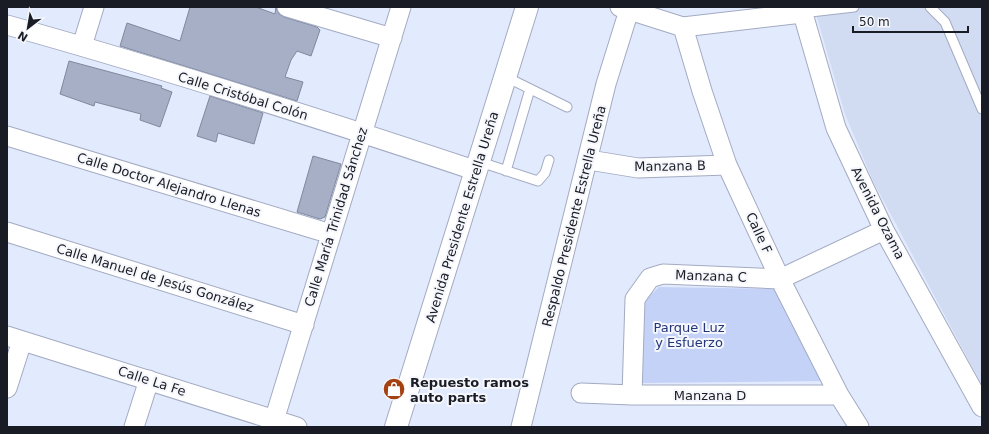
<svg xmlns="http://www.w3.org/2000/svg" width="989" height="434" font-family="'DejaVu Sans',sans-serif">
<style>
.built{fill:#d1dbf2}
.green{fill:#c5d2f7}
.building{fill:#a6afc5;stroke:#80889e}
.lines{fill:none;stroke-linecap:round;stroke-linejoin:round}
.service-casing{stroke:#a3abc2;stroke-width:11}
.minor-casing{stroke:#a3abc2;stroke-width:21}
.secondary-casing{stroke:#a3abc2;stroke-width:24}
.service{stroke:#fff;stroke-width:9}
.minor{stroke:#fff;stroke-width:19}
.secondary{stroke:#fff;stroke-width:22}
.labels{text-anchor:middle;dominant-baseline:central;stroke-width:4;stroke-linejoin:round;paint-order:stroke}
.street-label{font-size:13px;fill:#191c24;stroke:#f5f7fc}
.park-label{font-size:13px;fill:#23367c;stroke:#f5f7fc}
.poi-label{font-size:13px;font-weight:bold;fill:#191c24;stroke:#f5f7fc;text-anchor:start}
</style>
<rect width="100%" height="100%" fill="#e2eafd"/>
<!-- built -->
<path class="built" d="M814,7h168v378l-109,-204 -28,-67z"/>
<!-- green -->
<path class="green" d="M659,287l115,2 49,92 -182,2 2,-81z"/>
<!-- building -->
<path class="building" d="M190,7h66l19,7 1,-7 3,7 5,3 33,10 3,3 -9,26 -14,-5 -6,9 -6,17 18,5 -6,19 -177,-55 7,-23 53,18z
M69,61l93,25 -1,2 11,4 -12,35 -20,-7 1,-6 -46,-12 -1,4 -34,-12z
M210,96l53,17 -9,31 -36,-11 -2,9 -19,-6z
M313,156l28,8 -16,53 -5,2 -23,-7z"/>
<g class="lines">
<!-- service casing -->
<g class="service-casing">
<path id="service" d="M930,7l15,15 37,87
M802,13l52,-6
M506,77l61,30
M480,162l58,19 7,-8 4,-13
M506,171l24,-82"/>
</g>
<!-- minor casing -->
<g class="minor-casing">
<path id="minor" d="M287,7l105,31
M620,7l63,20 119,-14
M801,7l35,121 48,102 98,177
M7,25c158,44 314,94 470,146
M683,27l19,64 25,74 53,114 59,116 20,32
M82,46l12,-39
M7,136l324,98
M589,160l49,8 89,-3
M7,232l297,93
M7,336l290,91
M7,388l15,-47
M581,393l51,2h207
M632,395l3,-96 15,-21 13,-4 117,5 104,-49
M134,427l15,-47
M272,427l129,-420
M521,427l85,-343 24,-77"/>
</g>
<!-- secondary casing -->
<g class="secondary-casing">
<path id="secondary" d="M396,427l131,-420"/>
</g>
<!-- service -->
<use href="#service" class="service"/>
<!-- minor -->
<use href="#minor" class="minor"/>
<!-- secondary -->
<use href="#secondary" class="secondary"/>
</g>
<!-- icons -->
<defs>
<g id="shop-disc" transform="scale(1.15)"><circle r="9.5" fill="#a54013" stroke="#f5f7fc"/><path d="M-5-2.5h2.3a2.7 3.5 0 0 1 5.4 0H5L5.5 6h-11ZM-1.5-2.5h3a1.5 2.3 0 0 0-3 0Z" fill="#fff"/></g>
</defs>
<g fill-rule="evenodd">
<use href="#shop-disc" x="394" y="389"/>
</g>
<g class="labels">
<!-- street labels -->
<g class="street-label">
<text transform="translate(243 96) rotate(17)">Calle Cristóbal Colón</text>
<text transform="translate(670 166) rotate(-1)">Manzana B</text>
<text transform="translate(169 185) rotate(17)">Calle Doctor Alejandro Llenas</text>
<text transform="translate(878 213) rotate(63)">Avenida Ozama</text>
<text transform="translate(574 216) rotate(-76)">Respaldo Presidente Estrella Ureña</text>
<text transform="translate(336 217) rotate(-73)">Calle María Trinidad Sánchez</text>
<text transform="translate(462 217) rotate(-73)">Avenida Presidente Estrella Ureña</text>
<text transform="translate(759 233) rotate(65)">Calle F</text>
<text transform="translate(711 276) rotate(2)">Manzana C</text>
<text transform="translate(155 278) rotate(17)">Calle Manuel de Jesús González</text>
<text transform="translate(152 381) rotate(18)">Calle La Fe</text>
<text x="710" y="395">Manzana D</text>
</g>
<!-- park labels -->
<g class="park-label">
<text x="689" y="327">Parque Luz<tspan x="689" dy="15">y Esfuerzo</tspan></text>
</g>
<!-- poi labels -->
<g class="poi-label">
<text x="410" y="382">Repuesto ramos<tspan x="410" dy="15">auto parts</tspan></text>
</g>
</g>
<!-- border -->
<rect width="989" height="434" fill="none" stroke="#191c24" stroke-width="16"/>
<!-- north arrow -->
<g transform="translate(28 28) rotate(211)" stroke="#f5f7fc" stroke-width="3" paint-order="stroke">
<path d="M0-3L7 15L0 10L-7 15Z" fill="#191c24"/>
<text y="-6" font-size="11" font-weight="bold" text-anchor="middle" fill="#191c24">N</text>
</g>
<!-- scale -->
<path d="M853 26v6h115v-6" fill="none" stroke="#191c24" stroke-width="2"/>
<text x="859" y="26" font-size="12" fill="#191c24" stroke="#f5f7fc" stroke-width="3" paint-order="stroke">50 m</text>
</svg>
